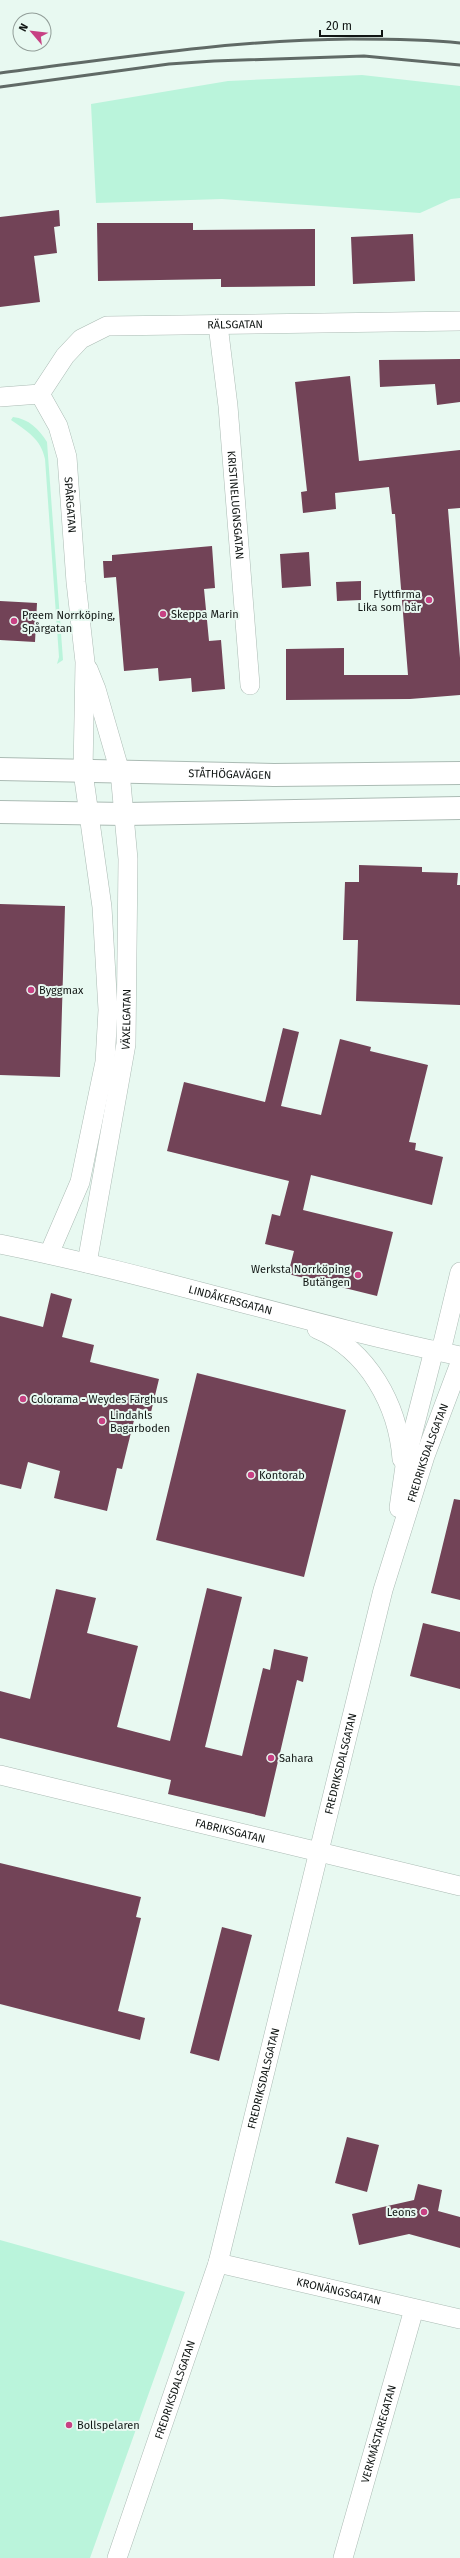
<svg xmlns="http://www.w3.org/2000/svg" width="460" height="2558" font-family="'Fira Sans',sans-serif">
<style>
.green{fill:#baf4db}
.building{fill:#724357}
.lines{fill:none;stroke-linecap:round;stroke-linejoin:round}
.minor-casing{stroke:#abbbb4;stroke-width:20}
.secondary-casing{stroke:#abbbb4;stroke-width:24}
.minor{stroke:#fff;stroke-width:19}
.secondary{stroke:#fff;stroke-width:22}
.rail{stroke:#606a66;stroke-width:3}
.poi-dot{fill:#c74183;stroke:#e8f9f1;stroke-width:1.5}
.labels{text-anchor:middle;dominant-baseline:central;stroke-width:4;stroke-linejoin:round;paint-order:stroke}
.street-label{font-size:11px;fill:#111614;stroke:#e8f9f1}
.poi-label{font-size:11px;fill:#111614;stroke:#e8f9f1;text-anchor:start}
</style>
<rect width="100%" height="100%" fill="#e8f9f1"/>
<!-- green -->
<path class="green" d="M362,75l98,11v112l-9,1 -31,14 -198,-14 -126,4 -5,-99 137,-23z
M13,417c16,2 26,12 34,25l16,218 -6,4 2,-7 -14,-198c-4,-20 -18,-28 -34,-39z
M0,2240l185,52 -95,266h-90z"/>
<!-- building -->
<path class="building" d="M59,210l1,16 -6,1 3,26 -23,3 6,46 -40,5v-90z
M97,223h96v7l122,-1v57l-94,1v-8l-123,2z
M413,234l2,47 -62,3 -2,-47z
M460,359v43l-23,3 -2,-21 -55,3 -1,-27z
M350,376l9,85 101,-11v58l-12,1 12,149v37l-50,4 -124,1v-51l58,-1v27h64l-13,-161h-3l-3,-27 -54,6 1,16 -33,4 -2,-21 6,-1 -12,-109z
M212,546l3,42 -11,1 5,52 12,-1 4,49 -33,3 -1,-14 -32,3 -1,-13 -34,3 -8,-94 -12,1 -1,-17h9v-6z
M309,552l2,34 -29,2 -2,-34z
M361,581v19l-24,1 -1,-19z
M0,601l37,2 -2,39 -35,-2z
M359,865l63,2v5l36,1 -1,12h3v120l-104,-4 2,-61h-15l2,-58h14z
M0,904l65,2 -5,171 -60,-2z
M283,1028l16,4 -18,74 40,9 19,-76 31,8 -1,4 58,14 -19,77 7,1 -1,7 28,7 -11,48 -121,-30 -8,35 90,22 -16,64 -89,-22 6,-23 -29,-7 7,-30 8,2 9,-35 -122,-30 17,-69 81,20z
M51,1293l21,6 -10,38 32,8 -4,17 69,17 -8,33 -14,-4 -15,61 -5,-1 -10,43 -53,-13 6,-27 -32,-9 -7,27 -21,-5v-168l43,11z
M197,1373l149,37 -42,167 -148,-37z
M454,1499l6,1v100l-29,-7z
M207,1588l35,9 -37,150 37,9 21,-88 7,2 4,-21 34,8 -5,25 -6,-2 -32,137 -97,-23 3,-14 -171,-42v-47l30,8 26,-110 40,9 -9,35 51,13 -21,81 53,14z
M423,1623l37,9v57l-50,-13z
M0,1863l141,34 -5,20 5,1 -23,93 27,7 -5,22 -140,-36z
M222,1927l30,8 -33,126 -29,-8z
M347,2137l32,8 -12,47 -32,-9z
M418,2184l24,6 -4,21 22,6v31l-51,-14 -50,11 -7,-31 62,-14z"/>
<g class="lines">
<!-- minor casing -->
<g class="minor-casing">
<g id="minor">
<path id="s1" d="M218,325l10,81 22,279"/>
<path id="s2" d="M40,394l25,-38 16,-17 26,-13 353,-5"/>
<path id="s3" d="M0,397l40,-3 18,32 9,31 9,125 9,80 -2,110 19,135 6,103 -3,52 -25,120 -31,72"/>
<path id="s4" d="M0,1244c155,31 305,80 460,112"/>
<path id="s5" d="M87,1263l39,-219 2,-185 -8,-87 -24,-83 -8,-20"/>
<path d="M317,1329c51,21 81,76 85,130"/>
<path d="M441,1351l19,-79"/>
<path d="M399,1508l7,-49 28,-109"/>
<path id="s6" d="M0,1775l460,111"/>
<path id="s7" d="M218,2263l242,56"/>
<path id="s8" d="M117,2558l101,-295 165,-673 42,-134 35,-93"/>
<path id="s9" d="M343,2558l71,-249"/>
</g>
</g>
<!-- secondary casing -->
<g class="secondary-casing">
<g id="secondary">
<path id="s10" d="M0,769l274,6 186,-2"/>
<path d="M0,812l125,2 335,-6"/>
</g>
</g>
<!-- minor -->
<use href="#minor" class="minor"/>
<!-- secondary -->
<use href="#secondary" class="secondary"/>
<!-- rail -->
<path class="rail" d="M0,73c118,-15 232,-33 351,-34 37,0 73,0 109,4
M0,87l169,-23 45,-3 150,-5 96,9"/>
</g>
<!-- markers -->
<g class="poi-dot">
<circle cx="429" cy="600" r="4"/>
<circle cx="163" cy="614" r="4"/>
<circle cx="14" cy="621" r="4"/>
<circle cx="31" cy="990" r="4"/>
<circle cx="358" cy="1275" r="4"/>
<circle cx="23" cy="1399" r="4"/>
<circle cx="102" cy="1421" r="4"/>
<circle cx="251" cy="1475" r="4"/>
<circle cx="271" cy="1758" r="4"/>
<circle cx="424" cy="2212" r="4"/>
<circle cx="69" cy="2425" r="4"/>
</g>
<g class="labels">
<!-- street labels -->
<g class="street-label">
<text stroke="none"><textPath href="#s2" startOffset="226">RÄLSGATAN</textPath></text>
<text stroke="none"><textPath href="#s3" startOffset="157">SPÅRGATAN</textPath></text>
<text stroke="none"><textPath href="#s1" startOffset="181">KRISTINELUGNSGATAN</textPath></text>
<text stroke="none"><textPath href="#s10" startOffset="230">STÅTHÖGAVÄGEN</textPath></text>
<text stroke="none"><textPath href="#s5" startOffset="247">VÄXELGATAN</textPath></text>
<text stroke="none"><textPath href="#s4" startOffset="237">LINDÅKERSGATAN</textPath></text>
<text stroke="none"><textPath href="#s8" startOffset="1149">FREDRIKSDALSGATAN</textPath></text>
<text stroke="none"><textPath href="#s8" startOffset="826">FREDRIKSDALSGATAN</textPath></text>
<text stroke="none"><textPath href="#s6" startOffset="237">FABRIKSGATAN</textPath></text>
<text stroke="none"><textPath href="#s8" startOffset="502">FREDRIKSDALSGATAN</textPath></text>
<text stroke="none"><textPath href="#s7" startOffset="124">KRONÄNGSGATAN</textPath></text>
<text stroke="none"><textPath href="#s8" startOffset="178">FREDRIKSDALSGATAN</textPath></text>
<text stroke="none"><textPath href="#s9" startOffset="129">VERKMÄSTAREGATAN</textPath></text>
</g>
<!-- poi labels -->
<g class="poi-label">
<text x="421" y="594" text-anchor="end">Flyttfirma<tspan x="421" dy="13">Lika som bär</tspan></text>
<text x="171" y="614">Skeppa Marin</text>
<text x="22" y="615">Preem Norrköping,<tspan x="22" dy="13">Spårgatan</tspan></text>
<text x="39" y="990">Byggmax</text>
<text x="350" y="1269" text-anchor="end">Werksta Norrköping<tspan x="350" dy="13">Butängen</tspan></text>
<text x="31" y="1399">Colorama - Weydes Färghus</text>
<text x="110" y="1415">Lindahls<tspan x="110" dy="13">Bagarboden</tspan></text>
<text x="259" y="1475">Kontorab</text>
<text x="279" y="1758">Sahara</text>
<text x="416" y="2212" text-anchor="end">Leons</text>
<text x="77" y="2425">Bollspelaren</text>
</g>
</g>
<!-- north arrow -->
<g transform="translate(32 32) rotate(298)"><circle r="19" fill="#e8f9f1" stroke="#929e99"/>
<path d="M0-3L7 15L0 10L-7 15Z" fill="#c74183"/>
<text y="-6" font-size="11" font-weight="bold" text-anchor="middle" fill="#111614">N</text>
</g>
<!-- scale -->
<path d="M320 30v6h62v-6" fill="none" stroke="#111614" stroke-width="2"/>
<text x="326" y="30" font-size="12" fill="#111614" stroke="#e8f9f1" stroke-width="3" paint-order="stroke">20 m</text>
</svg>
